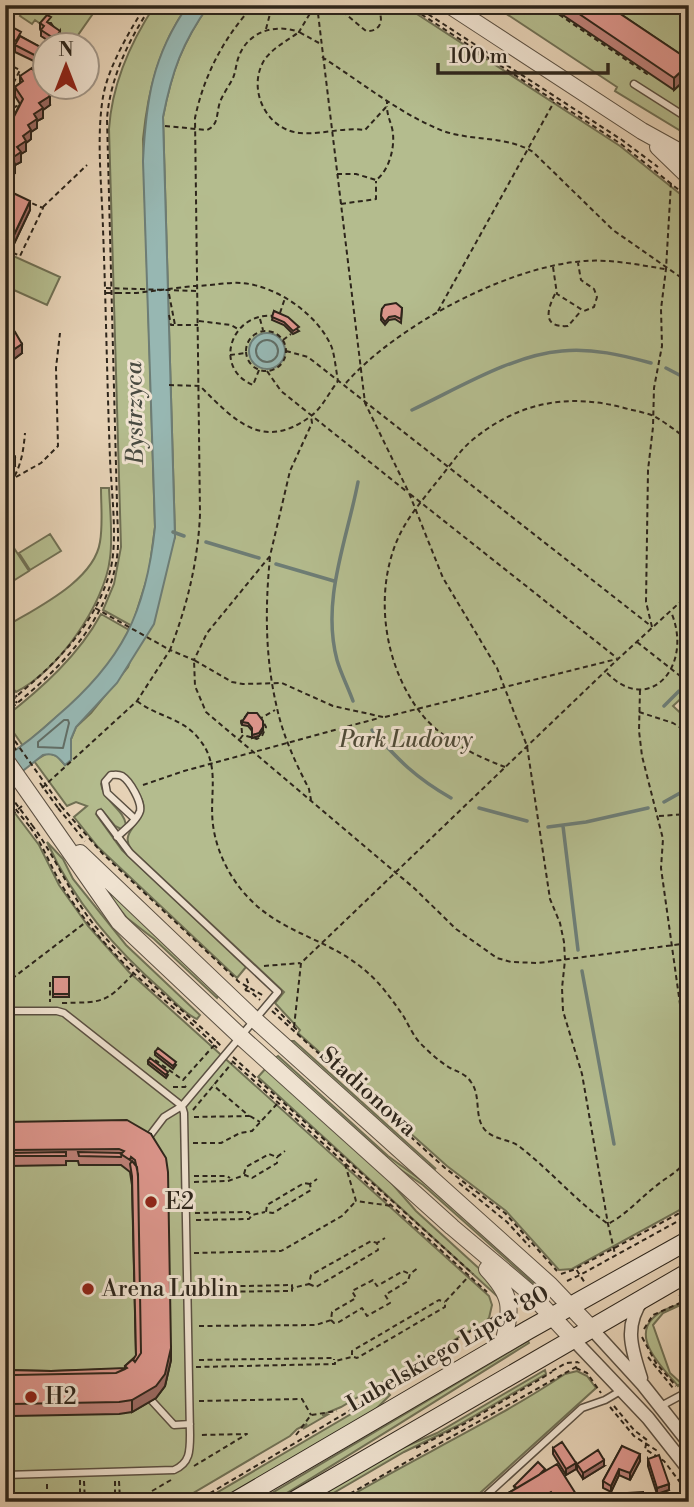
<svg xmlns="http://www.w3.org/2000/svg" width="694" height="1507" font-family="'Libre Bodoni',serif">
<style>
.green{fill:#b4bc8e;stroke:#707054;stroke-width:2}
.water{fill:#97b7b2;stroke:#6d7d76;stroke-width:2}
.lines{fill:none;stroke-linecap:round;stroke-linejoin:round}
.shore{stroke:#626e66;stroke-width:2}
.stream{stroke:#6d7d76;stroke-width:3.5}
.service-casing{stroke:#5b5042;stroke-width:9}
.minor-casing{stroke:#5b5042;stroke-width:15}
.tertiary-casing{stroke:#5b5042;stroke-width:18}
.secondary-casing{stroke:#2d251b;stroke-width:20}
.path{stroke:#2d251b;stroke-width:2;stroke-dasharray:5 3.5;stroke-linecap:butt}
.service{stroke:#efe2d0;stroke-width:6}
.minor{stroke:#efe2d0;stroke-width:12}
.tertiary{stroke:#efe2d0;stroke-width:16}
.secondary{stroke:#efe2d0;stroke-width:18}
.tertiary-bridge-casing{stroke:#5b5042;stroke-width:18;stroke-linecap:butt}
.path-bridge{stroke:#2d251b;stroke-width:2;stroke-dasharray:5 3.5;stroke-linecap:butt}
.tertiary-bridge{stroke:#efe2d0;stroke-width:16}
.wall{fill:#bf827a;stroke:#2d251b;stroke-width:2}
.shaded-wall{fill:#9b6a63;stroke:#2d251b;stroke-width:2}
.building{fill:#de978e;stroke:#2d251b;stroke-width:2}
.poi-dot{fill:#8f2418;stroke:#efe2d0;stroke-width:2.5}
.labels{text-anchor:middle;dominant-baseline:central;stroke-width:6;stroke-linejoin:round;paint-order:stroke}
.park-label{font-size:23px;font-style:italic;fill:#4f4b38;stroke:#efe2d0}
.street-label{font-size:23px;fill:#2d251b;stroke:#efe2d0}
.poi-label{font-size:23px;fill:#2d251b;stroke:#efe2d0;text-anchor:start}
.water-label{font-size:24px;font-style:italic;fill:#484a41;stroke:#efe2d0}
</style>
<rect width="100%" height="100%" fill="#e6d2b6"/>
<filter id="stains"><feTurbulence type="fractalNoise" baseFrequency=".00286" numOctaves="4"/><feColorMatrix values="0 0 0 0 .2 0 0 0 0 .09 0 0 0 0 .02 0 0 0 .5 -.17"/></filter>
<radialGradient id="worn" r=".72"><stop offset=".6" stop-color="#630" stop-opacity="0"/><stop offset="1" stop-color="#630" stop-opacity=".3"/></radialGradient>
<!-- green -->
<path class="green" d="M26,5h73l-28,40 -36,-25 -3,4 -12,-8z
M155,5h33c-29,40 -40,85 -45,134l12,388 -6,45 -17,54 -29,-16 11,-26 7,-37 -12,-418c3,-46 21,-86 46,-124z
M209,5h194l217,141 69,55v490l-16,15 16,15v484l-117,64 -13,1 -53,-59 -59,-45 -149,-133 2,-3 -25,-27 9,-11 -153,-143c-13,-18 16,-27 12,-46 -2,-9 -10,-18 -15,-25l-19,-5 -8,11c2,17 23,25 25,41l-5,4 -6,-3 -14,-17 -5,5 26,36 124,117 -9,11 -139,-131 -24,-30 13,-11 -11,-4 -9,4 -33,-45 14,-8 9,3 8,9 6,-5v-21l5,-12 15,-14 37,-46 47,-130 -12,-420c9,-46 19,-74 46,-112z
M493,5h196v131l-74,-45 2,-4z
M9,254l51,23 -13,28 -42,-19v-24z
M101,488h8c1,23 4,48 1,70 -5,46 -53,114 -94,134l-11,-14v-51c31,-19 89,-46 95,-85 3,-17 1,-36 1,-54z
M50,534l11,17 -31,19 -11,-17z
M10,542l19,29 -24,15v-41z
M101,614l28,16 -16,30 -14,17 -23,23 -53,46 -18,-26v-3c37,-29 74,-62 96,-103z
M5,800l34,45 20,40 29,41 41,46 360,324 3,9 -3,13 -3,3 -145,86 -19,8h5l-24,14 4,-5 -10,5 -7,7 -107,63 -16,3h-162z
M47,842l16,17 10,20 53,66 74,70 -3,4c-11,-4 -23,-18 -33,-27 -49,-43 -90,-90 -117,-150z
M101,882l118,113 -2,3 -63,-59 -27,-21 -28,-35z
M291,1041h3l142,128 -12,-6 -134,-121z
M278,1056l110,100 37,27 111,98 -3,2 -110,-98 -25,-17 -123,-110z
M267,1067l113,103 36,41 79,72 3,14 -240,-220z
M689,1301l-26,12 -10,12 17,48 11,10 -3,3c-13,-16 -47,-47 -25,-68 9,-9 24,-13 36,-17z
M528,1341l1,2c-86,53 -170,107 -257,159h-15z
M545,1370l1,4 -89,52 -53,26 -86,50h-9l93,-54 35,-15z
M577,1371l10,5 9,12 -126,114h-130c74,-44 153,-80 225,-128z
M385,1390l5,5 -14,14 -16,10 -141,83h-18l179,-105z"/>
<!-- water -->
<path class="water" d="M188,5h21c-27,38 -37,66 -46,112l12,420 -21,87 -37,59 -41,44 -5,12v21l-6,5c-7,-8 -11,-13 -22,-10l-38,30v-28c19,-12 35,-25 51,-40 66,-56 90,-104 99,-190l-12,-366c3,-60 9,-105 45,-156z
M249 351a18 18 0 1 1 36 0a18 18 0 1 1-36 0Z"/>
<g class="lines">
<!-- shore -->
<path class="shore" d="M256 351a11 11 0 1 1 22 0a11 11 0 1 1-22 0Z
M64,720h4l1,3 -6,25 -25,-1v-5z"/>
<!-- stream -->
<path class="stream" d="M666,368l23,12
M412,410c45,-21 100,-55 150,-59 30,-3 60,4 89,12
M173,532l11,4
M206,542l53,16
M276,564l58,17
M353,701c-5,-14 -12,-27 -16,-41 -16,-60 10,-120 21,-178
M664,706l15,-15
M372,730c26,30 44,48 79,68
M664,802l25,-14
M479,808l48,13
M563,826l15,124
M548,827l38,-5 62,-14
M582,971l32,173"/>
<!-- service casing -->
<g class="service-casing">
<path id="service" d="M634,84l55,35
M100,813l30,40 148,139 -96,114 -18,11 -16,21
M117,837c7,-7 20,-16 23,-26 2,-9 -10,-30 -18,-35 -4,-2 -7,-1 -11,-1l-6,7 2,11 28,26
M5,1011h52l7,2 118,93 2,7 6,322c0,16 0,28 -16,35l-169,5
M152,1401l22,24 16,-1
M661,1406l28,-15
M479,1502l103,-94 23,-8 17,-10"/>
</g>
<!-- minor casing -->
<g class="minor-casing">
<path id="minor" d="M590,1327l53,58 46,58
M572,1338l76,80 41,52
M641,1378c-9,-28 -18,-52 2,-79"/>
</g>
<!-- tertiary casing -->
<g class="tertiary-casing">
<path id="tertiary" d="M449,5l193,126 47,26
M658,147l31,30
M45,816l74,106 121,114 212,191 78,66 42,45
M80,853l174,166 296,266 40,42
M487,1269c27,29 24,38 16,76"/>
</g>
<!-- secondary casing -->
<g class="secondary-casing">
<path id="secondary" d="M234,1502l294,-172 161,-90
M292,1502l397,-230"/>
</g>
<!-- path -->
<path class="path" d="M317,5l48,398 44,90 34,85 54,90 30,78 23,153 10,24 4,19 1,18 -3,28 1,23 19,63 26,150 7,30
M407,5l214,139 68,54
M414,5l208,135 36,27
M545,5l102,69 1,-2
M317,11h25l24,20c13,1 18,-9 13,-20l-7,-4 -17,-2
M266,29l5,-19 5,-5
M319,43l-20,-11c-12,9 -25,15 -34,27 -19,29 1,71 35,74 21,2 42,-6 65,-3l22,-24v-5
M322,57c39,25 78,57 121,74 29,10 65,5 90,21l80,78 76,53
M6,63l14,7 -6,12
M5,78l9,5 -9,18
M7,100l8,7 4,-2
M165,126l42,4c12,-5 9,-16 13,-28 3,-8 9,-16 13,-24 3,-7 3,-15 6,-22 9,-24 36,-33 60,-24l16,-27
M337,174h19l20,6c14,-10 20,-36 16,-52 -2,-8 -5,-13 -5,-22
M341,204l35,-5v-18
M43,207l44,-42
M5,249l15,7 23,-48 -14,-6
M553,267l4,27 27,17 10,-4 3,-10 -3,-8 -13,-9 -3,-17
M106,288l91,3
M106,293h11
M169,294l6,31h23
M555,294c-8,16 -13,34 13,32l13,-15
M438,311l116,-209
M280,313l5,-15
M169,315l2,10h3
M260,319l3,11
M199,321l32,4 7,4
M246 351a20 20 0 1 1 40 0a20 20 0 1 1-40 0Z
M283,340l8,-6
M286,351l22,6 343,269
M230,355l16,-2
M259,370l-6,15c-41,-17 -22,-74 22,-69
M267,371l14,20 125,100
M346,383c50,-57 162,-117 239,-122 26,-2 54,4 80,8
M169,385l31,1c35,35 63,66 111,30 11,-8 19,-25 27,-35 -2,-11 -3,-23 -6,-33 -13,-33 -55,-62 -90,-65 -16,-1 -32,3 -49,3
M16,477l25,-14 17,-17 -2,-78 4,-35
M5,490c15,-18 18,-34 20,-57
M410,494l207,164
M270,557c-5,51 -5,101 7,151 6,28 19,56 32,81l2,11
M95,608l75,42c17,-44 28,-88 30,-136l-5,-396c9,-43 29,-81 59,-113
M652,627l-6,-25 2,-132 5,-43 1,-39 8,-42 -1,-37 5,-40 5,-86
M637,642l52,41
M607,673c43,44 87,-8 64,-61
M5,682l12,15
M5,688l12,15
M640,690l-1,41 3,25 21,83 -2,29 24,172 -2,24 6,25
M137,701c20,16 45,16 62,38 22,26 10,55 14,86 3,23 13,45 27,63 37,47 85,47 127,84 15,13 26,29 37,45 5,9 10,20 17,27 8,8 19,18 29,24 8,4 16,6 21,14 11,15 2,36 15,49 9,9 24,8 34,16 31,24 56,54 88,77 19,-10 31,-25 48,-38 12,-10 25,-15 33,-30
M5,706c45,-38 86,-73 104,-131 10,-31 2,-84 1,-117 -3,-76 -4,-152 -7,-229 -1,-41 -7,-91 0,-132 5,-30 27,-67 43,-92
M639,712l34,11 16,10
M5,713c49,-39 99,-85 111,-150 4,-19 1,-40 1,-59l-10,-385c3,-41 22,-80 45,-114
M383,717l-50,-11 -51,-23 -39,1 -11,-2 -38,-22 1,26 11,26 208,176 42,41 41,29 14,4 27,1 151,-20
M385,717l232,-58
M242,733l-1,-12 7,-7
M240,739l3,-4 14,4 5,-3 4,-9 -5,-9 14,-8
M505,767c-32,-12 -68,-30 -88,-59 -34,-48 -43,-118 -18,-172 10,-21 26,-39 40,-57 10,-12 19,-26 31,-37 47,-40 99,-50 158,-33 9,2 18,4 26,7 12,7 24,16 35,25
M143,785l41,-14 195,-53
M42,788l95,-87 33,-51 24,10 13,-27 63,-77 20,-85 22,-48 -1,-7
M61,806l42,48 82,77 54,51 25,14
M58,808l27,33
M659,816l30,-2
M5,820l17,-14
M32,825c24,32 38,70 63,101 36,43 80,77 121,115
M30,827c13,18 20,38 31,57 15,25 33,48 53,69 31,35 71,61 103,95
M264,966l36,-3
M9,981l1,21
M50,982v20
M5,984l81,-62
M245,990l6,2 9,8
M245,990l4,-5 -3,-8
M62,1003c41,-1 43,1 71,-29
M275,1008l21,21 -1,2
M272,1011l173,157 60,45 52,58
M294,1027l7,-64 317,-304 71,-65
M233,1057l240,217
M155,1060l28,20 34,-38 4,4
M232,1061l255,231
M173,1087h12l3,-3
M193,1110l39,-47
M250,1116l10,6
M194,1117l55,-1 -36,-31
M193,1143h28l19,-10 12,-2 25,-27
M345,1164l11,37 36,5
M244,1174l2,-7 23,-13 8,3 8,-6
M194,1176h33l3,2
M194,1182l34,-1 17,-6 7,3 25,-15v-6
M459,1183l48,39 23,25
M310,1184l-6,-1 -37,22 -1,7 7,1 38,-23 -1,-6 7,-5
M195,1213l53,-1 3,3
M196,1220l53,-1 3,-4 13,-3
M194,1253l87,-2 61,-35 14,-15
M577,1268l112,-60
M561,1274l15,-5 9,14
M567,1281l13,-6 109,-60
M309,1284l7,3 62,-37 -1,-7 8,-5
M198,1287l94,-2v2
M198,1292l94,-1v-3l17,-4 2,-9 60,-34 6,2
M679,1296l10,-4
M331,1320l3,3 5,-1 23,-14 5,8 23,-13 -5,-8 23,-14 2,-7 9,-7
M199,1326l117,-1 15,-5 1,-8 24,-14 -4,-7 21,-11 4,6 26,-15 7,3
M644,1329l9,-14 36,-16
M642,1337l14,26 20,23
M354,1357l3,1 88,-51v-5l24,-26
M648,1357l25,31
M199,1360l135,-2v2
M196,1367l139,-3v-3l17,-4v-6l87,-51 6,2
M576,1368l11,5 14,20
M552,1371l14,-8 12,-1
M199,1401l103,-2 9,16
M614,1406l20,24 13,10 -2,9 19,12 25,33
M610,1407l24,29 25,16
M296,1435l15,-20 26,-4
M416,1448l48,-24 88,-52
M194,1466l53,-32 -48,1
M80,1480v22
M84,1481l1,21
M115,1481v13l5,7
M119,1481l1,19
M14,1482v20
M47,1484v18
M9,1485v17
M152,1491l19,-11
M195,1502l183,-108 10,-13 106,-64
M335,1502l241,-135 3,-5"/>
<!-- service -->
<use href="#service" class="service"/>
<!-- minor -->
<use href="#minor" class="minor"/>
<!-- tertiary -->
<use href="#tertiary" class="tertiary"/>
<!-- secondary -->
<use href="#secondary" class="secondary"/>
<!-- tertiary-bridge casing -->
<g class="tertiary-bridge-casing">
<path id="tertiary-bridge" d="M5,759l40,57"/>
</g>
<!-- path-bridge -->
<path class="path-bridge" d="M117,293h19l57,-7
M5,727l56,79
M5,733l11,17
M40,783l18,25
M5,789l27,36
M5,796l25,31"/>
<!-- tertiary-bridge -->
<use href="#tertiary-bridge" class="tertiary-bridge"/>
</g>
<!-- wall -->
<path class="wall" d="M548,5h59l82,55v16l-15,14z
M5,23l16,14 25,13v17l-31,-15v-6l-10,-6z
M40,23h11l9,14 -5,8 -14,-9v-5l-1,-2z
M20,76l30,29 -7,5v8l-6,3v7l-6,4v7l-5,4v8l-5,3v8l-6,3v8l-5,4v7l-5,3v-53l15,-30 -5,-8v-9l5,-4z
M5,193l25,17 -18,38 -7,-4z
M402,308l-1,15 -6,-4 -6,1 -4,5 -4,-5 1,-11z
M274,311l25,20 -6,3 -9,-9 -12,-5z
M5,330l17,23 -12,9 -5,-3z
M5,450l10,16 -7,5 -3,-1z
M248,713l15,17 -4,6 -7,2v-7l-4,-5 -6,-1v-3z
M53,977h16v20h-16z
M155,1052l21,13 -3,4 -18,-14z
M148,1061l20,14 -2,3 -18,-14z
M5,1122l146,12 20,226 -6,26 -9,12 -24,14 -13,2 -107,2 -7,-2v-44l46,1 74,-2v-3l11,-10 -4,-171 -2,-13 -9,-7h-42l-1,-4h-12v4l-57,1v-4l-4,2z
M689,1301v68l-8,-58v-9z
M622,1446l18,15 -10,19 -11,-5 -8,17 -8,-4v-7z
M553,1448l23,21 -10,6 -13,-21z
M648,1459l21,31 -12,4 -9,-28z
M577,1464l27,2 -21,13 -6,-9z
M545,1471l36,31h-76v-7l10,-6 -1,-3z"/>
<!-- shaded-wall -->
<path class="shaded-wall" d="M60,31v6l-5,8v-6z
M689,64v12l-15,14v-12z
M50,96v9l-7,5v8l-6,3v7l-6,4v7l-5,4v8l-5,3v8l-6,3v8l-5,4v7l-5,3 2,-17 21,-45 11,-22z
M30,201v9l-18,38v-9z
M22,344v9l-12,9v-10z
M15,457v9l-7,5v-9z
M263,727v3l-4,6 -7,2v-3z
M9,1150v12l-4,2v-13z
M171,1348v12l-6,26 -9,12 -24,14v-12z
M640,1454v7l-10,19v-7z
M604,1460v6l-21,13v-6z
M576,1463v6l-10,6v-6z
M619,1469v6l-8,17v-6z
M669,1484v6l-12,4v-6z
M551,1492v10h-17z"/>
<!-- building -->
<path class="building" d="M566,5h41l82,55v4l-15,14z
M47,15l4,2 -4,5 13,9 -5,8 -14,-9 3,-4 -4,-3z
M5,23l16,9 -5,9 -11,-7z
M20,36l26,14v11l-31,-16z
M32,68l18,28 -11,7 4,5 -9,6 3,5 -9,6 3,5 -8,6 3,5 -9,6 4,5 -9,6 3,6 -8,6 3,5 -5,3v-44l18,-35 -8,-12 8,-6 -3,-5z
M11,192l19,9 -18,38 -7,-4v-42l5,2z
M396,303l6,5 -1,11 -6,-3 -6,1 -4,5 -4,-6 1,-7 3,-4z
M274,311l14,6 11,10 -6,4 -9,-9 -12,-5z
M5,330l4,6 6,-4 7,12 -12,8 -5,-2z
M6,449l3,5 3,-2 3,5 -7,5 -3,-1v-11z
M248,713h9l6,8v6l-4,6 -7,2v-7l-4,-5 -6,-1z
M53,977h16v17h-16z
M158,1048l18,14 -3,4 -18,-14z
M150,1058l18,14 -2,3 -18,-14z
M127,1120l24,14 15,24 2,14 3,176 -6,26 -9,12 -24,14 -13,2 -107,2 -7,-2v-29l9,2 102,-2 11,-5 -2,-2 8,-7 2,3 6,-9 -3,-179 -3,-14 -4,-3 -1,3 -9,-6 3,-3 -5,-2 -110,1 -4,1v-29z
M66,1152v4h-57v-3z
M78,1152l44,1 -1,4 -42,-1z
M132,1161l5,6 1,10 3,176 -6,9 -2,-2 3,-5 -4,-179 -2,-12z
M689,1301v59l-8,-58z
M125,1368v1l-9,4 -102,2 -9,-2v-3l46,1z
M562,1442l14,21 -10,6 -13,-21z
M622,1446l18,8 -10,19 -11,-4 -8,17 -8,-5z
M598,1450l6,10 -21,13 -6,-9z
M659,1455l10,29 -12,4 -9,-29z
M538,1462l7,7 -6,6 -22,13 -3,-2z
M557,1464l24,38h-24l-6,-10 -17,10h-25l-4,-7z
M643,1492v10h-15v-9z"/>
<!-- markers -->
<g class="poi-dot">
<circle cx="151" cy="1202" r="7"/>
<circle cx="88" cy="1289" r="7"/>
<circle cx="31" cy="1397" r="7"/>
</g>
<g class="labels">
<!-- park labels -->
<g class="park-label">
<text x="406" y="740">Park Ludowy</text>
</g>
<!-- street labels -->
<g class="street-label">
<text transform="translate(368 1092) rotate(42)">Stadionowa</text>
<text transform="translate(448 1349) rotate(-30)">Lubelskiego Lipca '80</text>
</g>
<!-- poi labels -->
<g class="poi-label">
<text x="165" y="1202">E2</text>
<text x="102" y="1289">Arena Lublin</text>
<text x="45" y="1397">H2</text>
</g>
<!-- water labels -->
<g class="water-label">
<text transform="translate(135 413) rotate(-91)">Bystrzyca</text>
</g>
</g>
<!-- margin -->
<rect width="694" height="1507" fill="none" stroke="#e6d2b6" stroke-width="28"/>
<rect x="7" y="7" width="680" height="1493" fill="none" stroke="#2d251b" stroke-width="3.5"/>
<rect x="14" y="14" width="666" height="1479" fill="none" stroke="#2d251b" stroke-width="2"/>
<!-- north arrow -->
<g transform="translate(66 66)"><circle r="33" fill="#efe2d0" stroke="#a19688" stroke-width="2"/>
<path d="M0-5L12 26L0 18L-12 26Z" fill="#8f2418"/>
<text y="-10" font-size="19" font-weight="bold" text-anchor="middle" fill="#2d251b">N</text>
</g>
<!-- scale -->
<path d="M438 63v10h170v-10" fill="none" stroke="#2d251b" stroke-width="3.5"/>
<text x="449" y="63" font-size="21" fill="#2d251b" stroke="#efe2d0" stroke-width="5" paint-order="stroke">100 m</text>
<rect width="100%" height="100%" filter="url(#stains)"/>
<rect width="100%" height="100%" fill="url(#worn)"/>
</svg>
